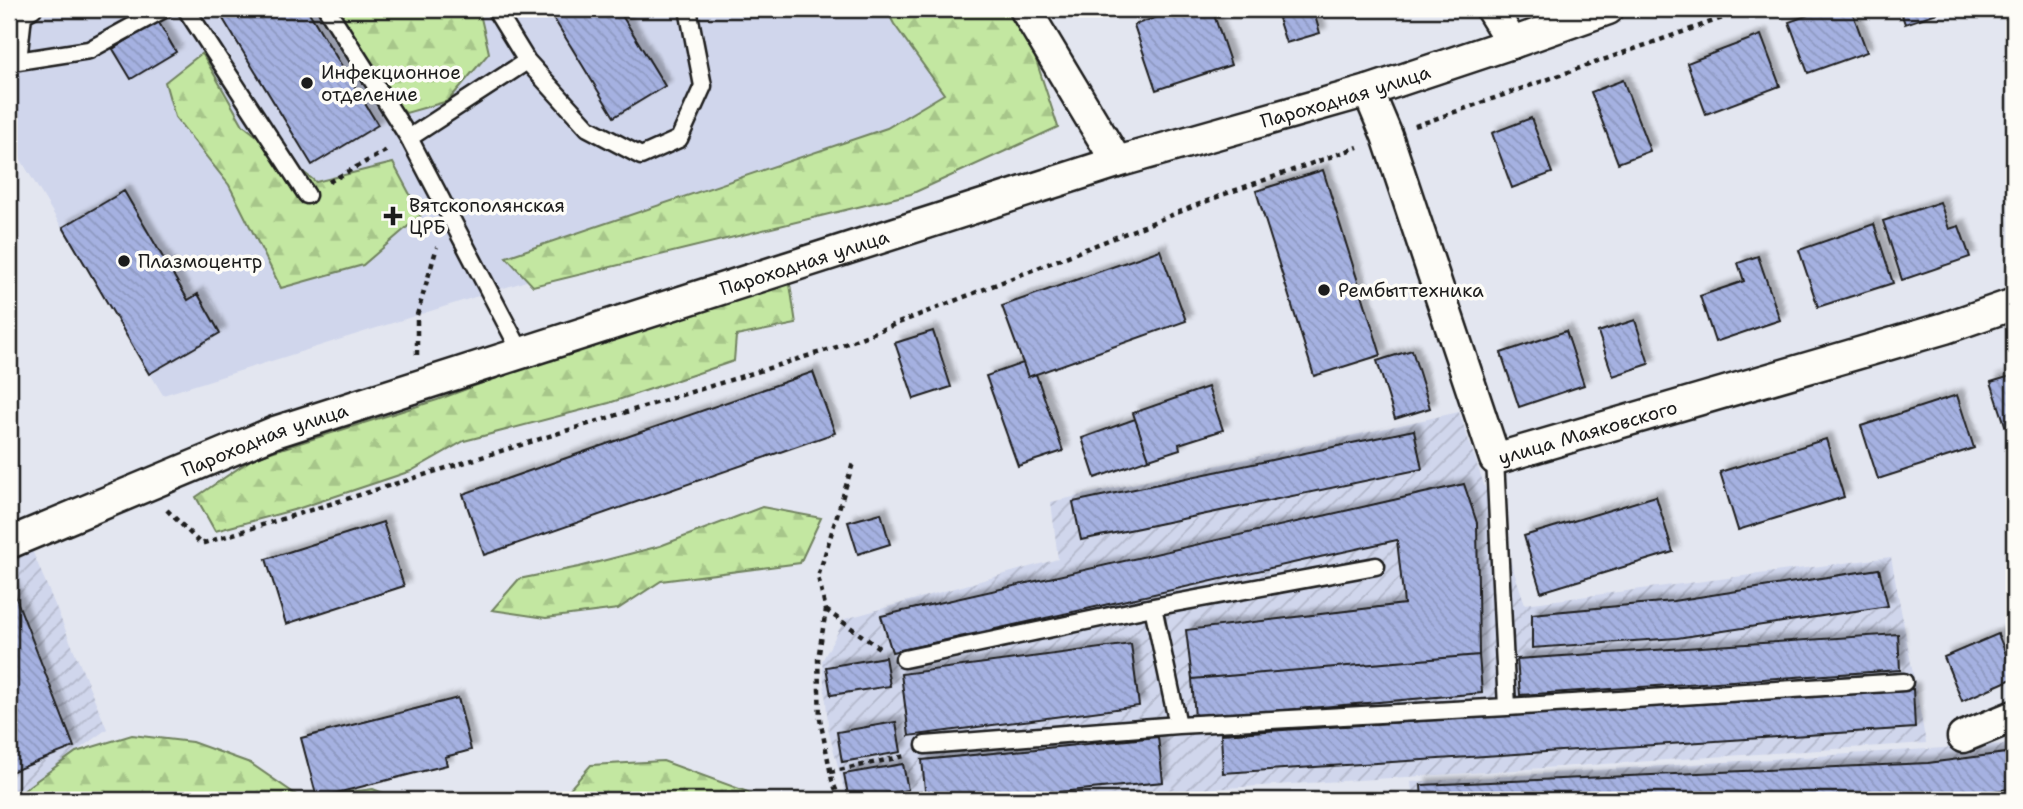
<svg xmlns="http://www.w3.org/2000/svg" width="2023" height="809" font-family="'Shantell Sans',sans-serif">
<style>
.built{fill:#d0d6ec}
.industrial{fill:url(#industrial-furrows)}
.forest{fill:url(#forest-firs);stroke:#70825e;stroke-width:2}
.building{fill:url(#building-back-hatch);stroke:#1c1c1c;stroke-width:2;filter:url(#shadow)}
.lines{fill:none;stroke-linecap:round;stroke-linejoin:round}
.lane-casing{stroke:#1c1c1c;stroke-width:21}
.street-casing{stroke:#1c1c1c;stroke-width:35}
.path{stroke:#1c1c1c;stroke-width:4.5;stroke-dasharray:5 5;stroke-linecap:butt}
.lane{stroke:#fdfcf7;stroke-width:16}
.street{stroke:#fdfcf7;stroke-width:30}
.poi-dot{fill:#1c1c1c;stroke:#fdfcf7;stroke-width:2.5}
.labels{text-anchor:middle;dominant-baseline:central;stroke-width:7;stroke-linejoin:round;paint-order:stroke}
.poi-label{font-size:19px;fill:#1c1c1c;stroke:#fdfcf7;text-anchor:start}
.street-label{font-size:19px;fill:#1c1c1c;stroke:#fdfcf7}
</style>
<defs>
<pattern id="industrial-furrows" width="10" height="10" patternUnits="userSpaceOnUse" patternTransform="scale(1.75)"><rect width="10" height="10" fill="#d0d6ec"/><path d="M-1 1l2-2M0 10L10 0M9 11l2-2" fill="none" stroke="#b2b7ca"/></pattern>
<pattern id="forest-firs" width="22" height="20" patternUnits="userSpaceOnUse" patternTransform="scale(1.75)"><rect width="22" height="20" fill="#c3e7a1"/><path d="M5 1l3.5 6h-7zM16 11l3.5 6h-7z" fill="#a7c68a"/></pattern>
<pattern id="building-back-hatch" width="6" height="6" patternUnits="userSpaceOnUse" patternTransform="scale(1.75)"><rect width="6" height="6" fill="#a5b1e1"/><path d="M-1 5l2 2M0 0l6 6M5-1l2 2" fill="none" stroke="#8d98c0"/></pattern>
<filter id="shadow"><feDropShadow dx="6" dy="-6" stdDeviation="2" flood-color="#0004"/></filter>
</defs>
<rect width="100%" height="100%" fill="#e3e6f0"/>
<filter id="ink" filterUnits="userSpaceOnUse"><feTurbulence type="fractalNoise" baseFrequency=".0143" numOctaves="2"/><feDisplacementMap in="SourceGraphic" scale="14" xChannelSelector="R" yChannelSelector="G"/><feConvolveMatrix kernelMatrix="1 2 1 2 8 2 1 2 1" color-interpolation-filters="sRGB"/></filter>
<g filter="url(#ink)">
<!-- built -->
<path class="built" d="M9,9h976l67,107 -889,279 -154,-255z"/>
<!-- industrial -->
<path class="industrial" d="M1459,412l66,192 366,-47 35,186 -535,35 -364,22h-180l-18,-67 -7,-72 23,-42 213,-60 -7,-57z
M21,524l86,205 -98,71v-273z
M2014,741v59h-601l-2,-18 596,-38z"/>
<!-- forest -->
<path class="forest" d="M332,9h147l10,44 -41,48 -42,12 -35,-32z
M886,9h123l25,45 24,73 -147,67 -378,92 -27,-29 381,-129 57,-34 -50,-70z
M202,53l41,72 73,57 77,-19 28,52 -58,50 -82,23 -52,-103 -54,-68 -10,-35z
M760,272l30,12 6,40 -60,12 -2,25 -125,42 -145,38 -53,30 -114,38 -82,22 -19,-34 59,-40 182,-57 245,-92z
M762,507l59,11 -21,45 -139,18 -43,28 -72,9 -54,-8 27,-31 60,-12 81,-21z
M132,735l60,7 58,21 51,35 72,-9 29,11h-388l15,-14 47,-34z
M663,761l85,31 7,8h-195l31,-35z"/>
<!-- building -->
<path class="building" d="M217,9h90l71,116 -66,40z
M548,9h70l47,77 -51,31z
M1180,9h32l19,56 -75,25 -22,-65z
M1275,9h38l7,24 -34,10z
M1825,9h26l16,43 -59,21 -19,-51z
M1900,9h36l1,4 -32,11z
M158,21l18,31 -45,27 -18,-30z
M1761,35l19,51 -74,28 -19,-51z
M1623,80l27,71 -32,12 -27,-71z
M1531,118l21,55 -40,15 -20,-55z
M1323,170l58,185 -67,21 -58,-185z
M124,191l64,109 10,-6 22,39 -71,41 -86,-147z
M1940,202l9,27 10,-3 11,31 -68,23 -19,-59z
M1874,224l19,59 -75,24 -19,-57z
M1160,250l26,71 -158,56 -26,-71z
M1758,256l22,64 -65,22 -15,-46 44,-15 -6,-18z
M1635,320l14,44 -36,12 -15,-44z
M933,331l18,56 -37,12 -19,-56z
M1566,331l18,54 -65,22 -18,-54z
M1412,350l18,58 -35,11 -18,-58z
M1023,363l5,14 8,-3 27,77 -45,15 -32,-90z
M813,372l22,61 -351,122 -21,-61z
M2014,375v50l-8,3 -15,-46z
M1208,387l15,43 -44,14 1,5 -31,10 -16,-46z
M1957,395l17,53 -96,31 -17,-53z
M1135,419l14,40 -54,19 -13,-40z
M1414,430l8,39 -341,71 -8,-38z
M1826,439l18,58 -106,33 -18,-58z
M1464,484l13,39 2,132 -287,24 -6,-49 218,-26 -7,-64 -505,112 -11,-36z
M1656,496l17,56 -132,40 -17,-56z
M881,513l9,31 -32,10 -10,-32z
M383,522l21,64 -118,38 -20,-65z
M1879,569l9,37 -211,32 -145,10v-34l141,-13z
M12,588l62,159 -63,25 -2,-6v-176z
M1898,634l2,36 -380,25 -3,-36z
M1998,634l16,40v4l-52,23 -18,-44z
M1131,644l8,62 -230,30 -8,-62z
M1479,655l3,38 -287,25 -3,-39z
M885,657l5,29 -59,9 -5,-28z
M1913,689l2,39 -692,45 -2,-39z
M458,698l13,52 -26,7 2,8 -130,33 -16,-60z
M896,722l5,30 -59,10 -5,-30z
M1158,737l5,45 -186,18h-51l-4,-40z
M2014,752v36l-71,12h-521l-1,-15 507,-22z
M903,764l5,26 -59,10 -5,-26z"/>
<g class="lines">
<!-- lane casing -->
<g class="lane-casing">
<path id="lane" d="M186,9l121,186
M327,9l82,129 118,-77 61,67 53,28 38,-17 24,-53 -15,-77
M495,9l32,52
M9,58l9,3 71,-11 75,-41
M18,61l5,-46 10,-6
M409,138l112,214
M1153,607l25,118 329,-18 -12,-248
M904,659l249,-52 223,-41
M1507,707l397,-25
M925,745l253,-20"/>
</g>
<!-- street casing -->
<g class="street-casing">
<g id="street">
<path d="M1025,9l92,153"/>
<path d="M1491,9l21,34"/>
<path id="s1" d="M1368,91l19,45 108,323 450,-131 69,-24"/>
<path id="s2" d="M9,543l266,-111 842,-270 251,-71 144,-48 96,-34"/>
<path d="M1963,737l51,-21"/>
</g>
</g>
<!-- path -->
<path class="path" d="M1415,126l333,-117
M329,182l60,-33
M417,355v-40l20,-68
M167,510l34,34 639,-198 385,-152 133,-47
M826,610l56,40
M830,772l75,-16
M840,800l-8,-20 -12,-61 -2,-60 8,-49 -8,-33 35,-114"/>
<!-- lane -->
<use href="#lane" class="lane"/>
<!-- street -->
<use href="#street" class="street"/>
</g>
</g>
<!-- markers -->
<g class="poi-dot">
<circle cx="307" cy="83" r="7"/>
<path d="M389.5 205.5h7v7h7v7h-7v7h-7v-7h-7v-7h7z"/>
<circle cx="124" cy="261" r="7"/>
<circle cx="1324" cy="290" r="7"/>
</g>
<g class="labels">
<!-- poi labels -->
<g class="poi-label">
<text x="321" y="72">Инфекционное<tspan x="321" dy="22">отделение</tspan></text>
<text x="409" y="205">Вятскополянская<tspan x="409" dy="22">ЦРБ</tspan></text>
<text x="138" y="261">Плазмоцентр</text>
<text x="1338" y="290">Рембыттехника</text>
</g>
<!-- street labels -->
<g class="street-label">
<text stroke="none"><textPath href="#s2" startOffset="1410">Пароходная улица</textPath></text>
<text stroke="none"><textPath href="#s2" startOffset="844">Пароходная улица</textPath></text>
<text stroke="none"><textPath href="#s1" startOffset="486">улица Маяковского</textPath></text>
<text stroke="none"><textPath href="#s2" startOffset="276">Пароходная улица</textPath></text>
</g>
</g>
<!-- margin -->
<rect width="2023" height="809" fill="none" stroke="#fdfcf7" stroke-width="35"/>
<rect x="18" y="18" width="1988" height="774" fill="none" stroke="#1c1c1c" stroke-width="2.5" filter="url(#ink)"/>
</svg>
